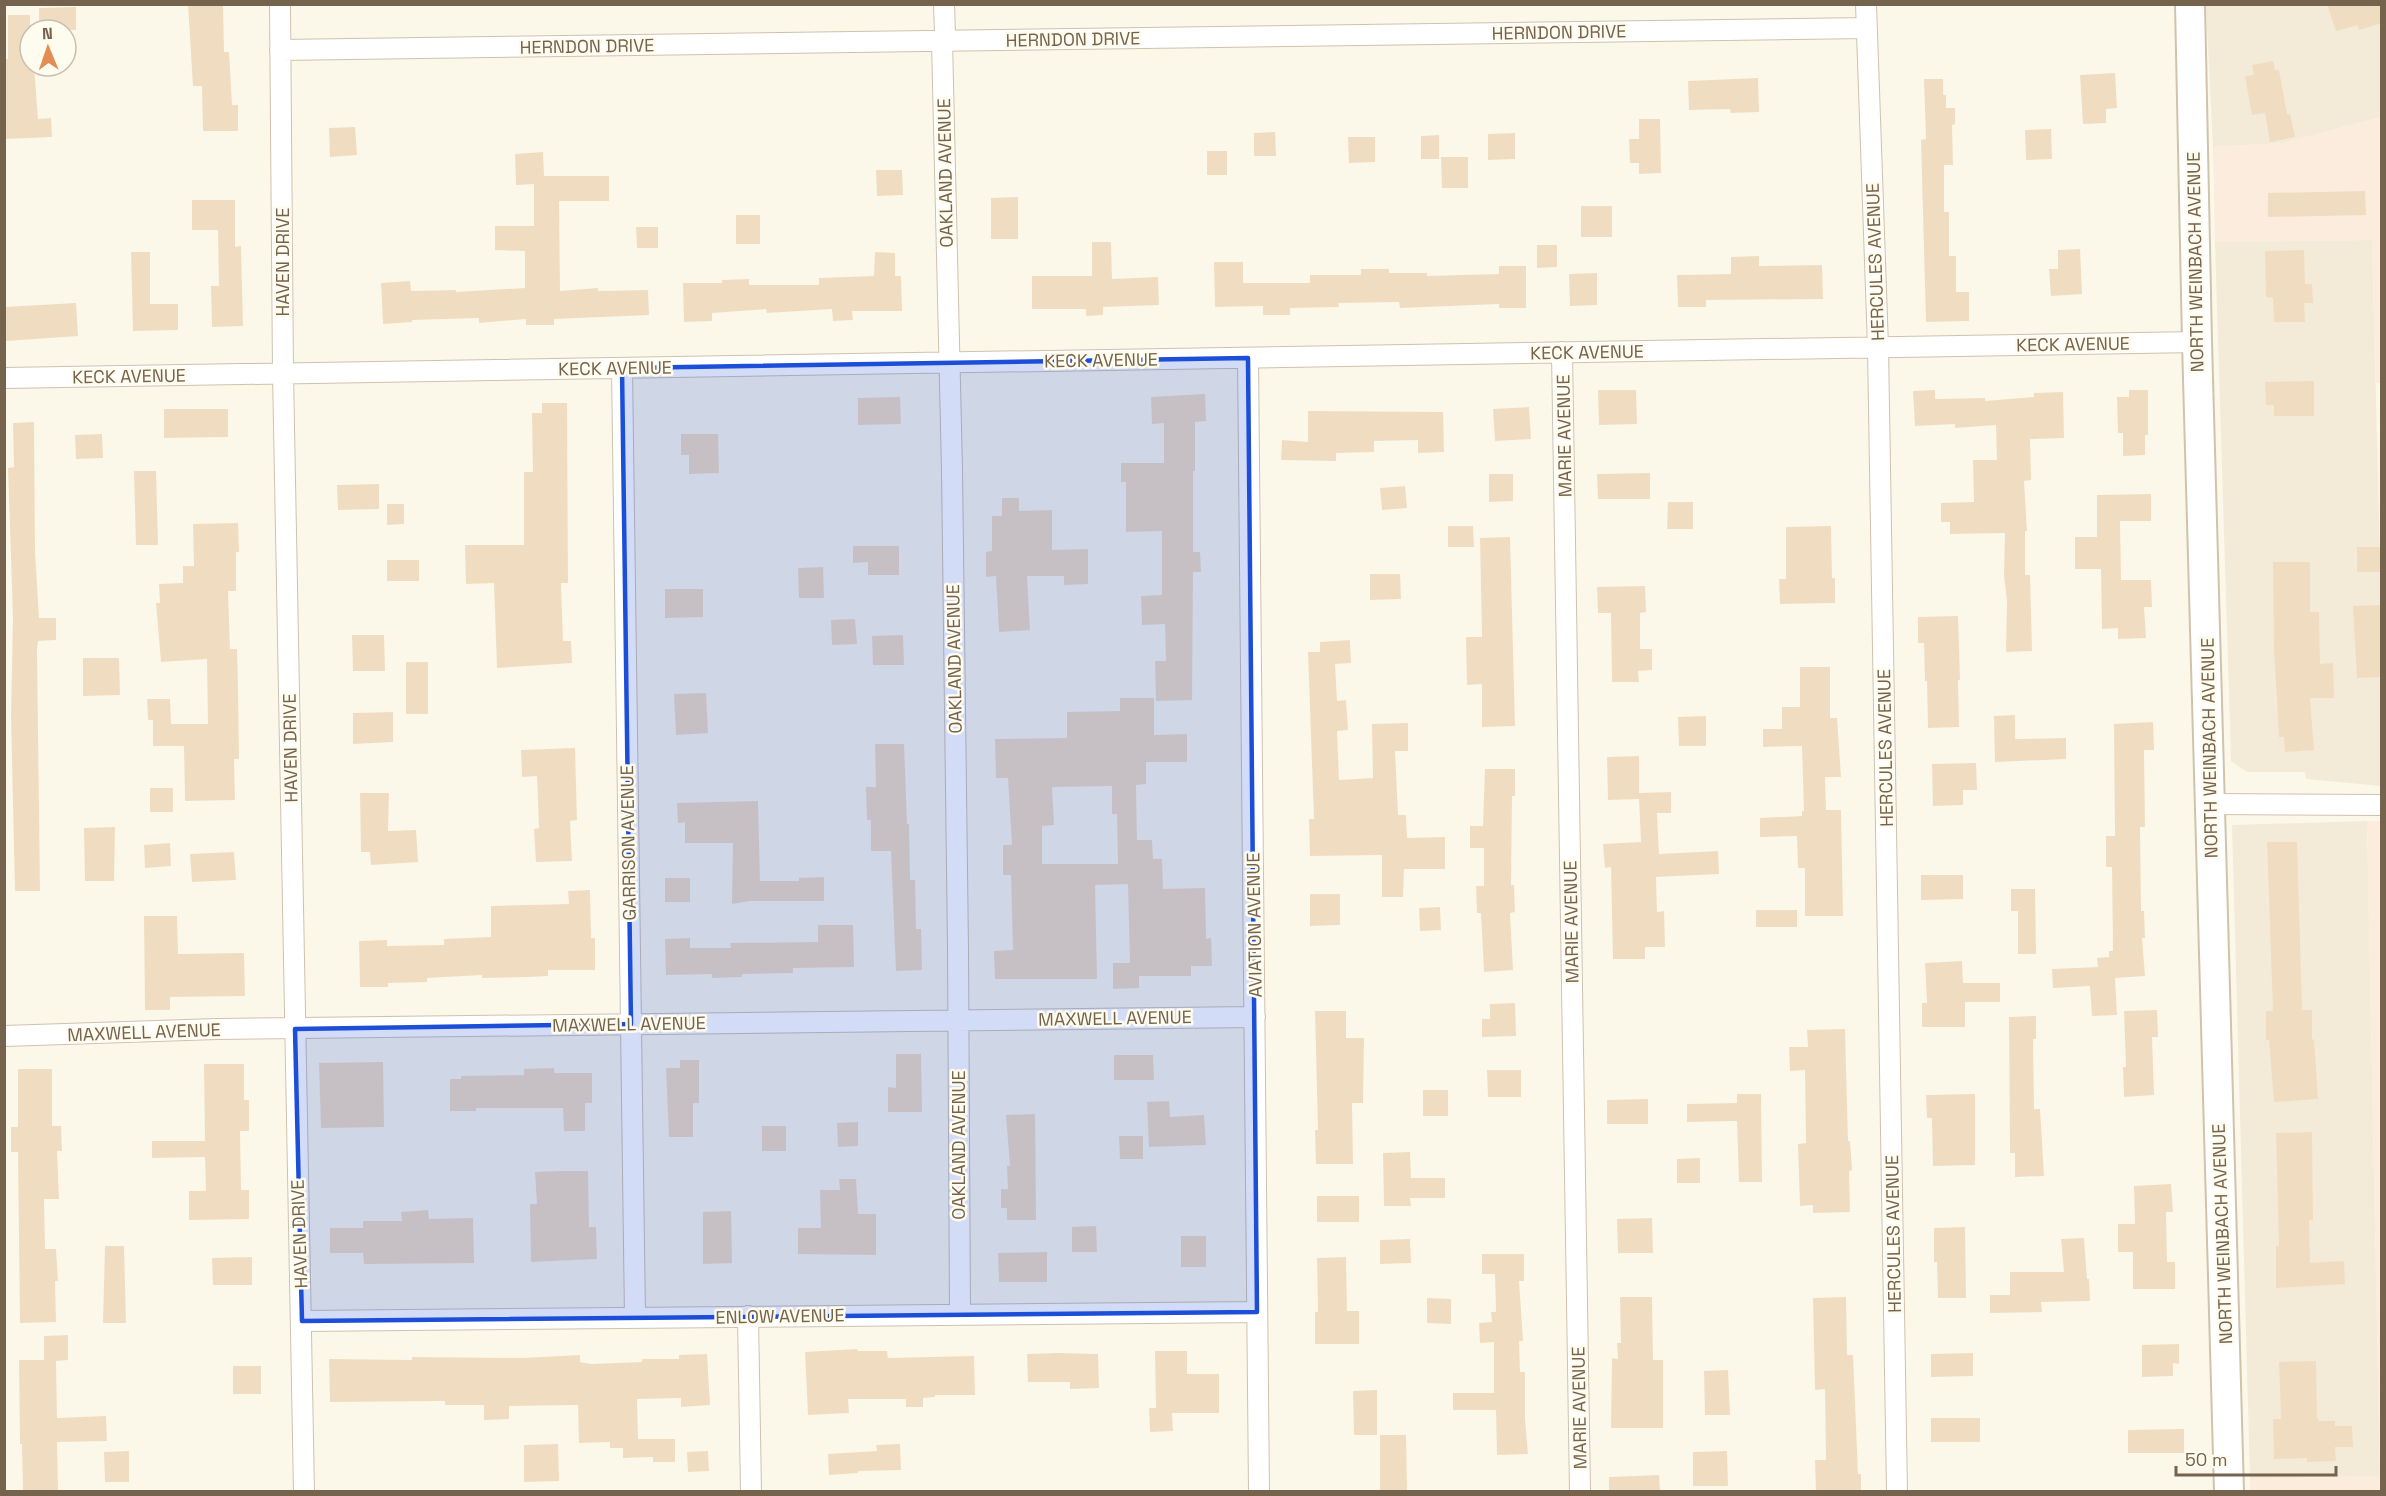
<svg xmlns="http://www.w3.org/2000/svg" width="2386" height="1496" font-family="'Space Grotesk',sans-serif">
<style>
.residential{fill:#f3ebd7}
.commercial{fill:#fbecdd}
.building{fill:#f0ddc1;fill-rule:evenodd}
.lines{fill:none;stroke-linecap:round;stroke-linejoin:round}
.street-casing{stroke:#cec2af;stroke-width:22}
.secondary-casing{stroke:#d0c3ac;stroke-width:32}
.street{stroke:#fff;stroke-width:20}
.secondary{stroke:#fff;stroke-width:28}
.marked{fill:#1d4ed8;fill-opacity:0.2;stroke:#1d4ed8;stroke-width:4.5;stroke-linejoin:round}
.labels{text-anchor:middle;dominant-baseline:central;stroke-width:5;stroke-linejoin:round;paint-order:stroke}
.street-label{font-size:18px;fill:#76634d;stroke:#fefbef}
</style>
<rect width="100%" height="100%" fill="#fcf8e9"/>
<!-- residential -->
<path class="residential" d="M2206,5h175v112l-98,26 -70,4z
M2372,240l9,359v187l-75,-7 -1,-7h-58l-16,-11 -16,-519z
M2367,821l13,655 -130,3 -18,-654z"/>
<!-- commercial -->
<path class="commercial" d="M2381,117v266h-5l-4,-143 -157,2 -2,-95 70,-4z
M2367,821h15l-1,670h-131v-12l130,-3z"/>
<!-- building -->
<path class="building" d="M188,4h35l1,48h5l3,53h6v26h-35l-1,-45h-9z
M2327,4h55v19l-23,7 -1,-5 -22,6z
M76,7v23h-37v-22z
M8,15h22v51h4l4,53 13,-1 1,19 -46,2 -2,-80h4z
M2273,61l2,9h4l8,44h3l5,23 -25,5 -5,-29 -13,2 -7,-39 9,-1 -2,-10z
M2115,73l2,35 -11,1v14l-23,1 -3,-49z
M1758,78l1,34 -28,1 -1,-4 -41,1 -1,-29z
M1924,79h19v16h3v13h9v16l-3,1 1,40h-9v47h5v44h7v36h13v29l-43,1 -5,-182 5,-1z
M1639,119h21l1,54 -22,1v-11h-9l-1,-24h10z
M355,127l2,28 -27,2 -1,-29z
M2051,129l1,30 -26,1 -1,-30z
M1275,132l1,24h-22v-23z
M1515,133v26l-27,1v-26z
M1439,135v24h-18v-23z
M1348,137h27v25l-26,1z
M1207,151h20v24h-20z
M543,152l1,24h65v25h-50l1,90 38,-3v3l50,-1 1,25 -95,4v6h-28v-6l-47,4v-5l-67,2v2l-29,2 -2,-41 29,-2 1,10 45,-1v2l69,-4v-37l-30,-1v-24h39v-42l-18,1 -1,-31z
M1441,157h27v31h-26z
M876,170h26l1,25 -26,1z
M2365,191l1,24 -98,2v-24z
M1018,197v42h-27v-41z
M192,200h43v47l6,-1 2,80 -31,1 -1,-41h8l-1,-56h-26z
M1581,206h31v31h-31z
M736,215h24v29h-24z
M636,227h22v21h-21z
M1092,242h19l1,37 46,-2 1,28 -56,2v8l-17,1v-7h-54v-33h60z
M1537,245h20v22l-20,1z
M2080,249l2,45 -31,2 -2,-27h9v-19z
M2304,250l1,34h7l1,19h-9l1,19h-31l-1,-24 -7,-1 -1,-46z
M131,252h19v52h28v26l-45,1z
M875,252l20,1v23h6l1,35h-50l1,9 -20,1 -1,-12 -65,4 -1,-4 -54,4v8l-28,1 -1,-39h39v-3l27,-1v6h70v-7l55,-2z
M1759,256v10l63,-1 1,34 -117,1v7h-28l-1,-32 54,-1v-17z
M1214,262h29v21h67v-8h51v-6h28v4h38v3l72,-2v-8h27v42h-27v-4l-99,4 -1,-6 -61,1 1,4 -49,1v7h-27v-9l-48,1z
M1597,273v32l-27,1 -1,-32z
M76,303l2,33 -72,5 -2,-34z
M2314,381v35h-40v-11h-8l-1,-23z
M1598,390h38l1,34 -38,1z
M1935,390v9l50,-1v3l49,-4v-4l29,-1 1,46 -34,1 1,41 -7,1 3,50h-2v44h5l2,76 -26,1 1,-51 -3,-25 1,-43 -55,1v-12h-9v-19l33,-1 -1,-42h24l-1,-35 -41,3v-4l-40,2 -2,-35z
M2129,390h19v45h-3v20l-22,1v-23h-5l-1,-36h12z
M1205,394l1,27 -11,1v49h-2v81h7l1,20h-8l-1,128 -36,1 -1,-40h11l-1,-37 -23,1 -1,-29 21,-1v-64l-36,1v-50h-5v-19h43v-40l-12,1 -1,-27z
M900,397l1,27 -43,1v-27z
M542,403h25l1,180h-7l2,58h8l1,22 -75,5 -3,-85 -28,1 -1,-39h59v-73h9l-1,-59h10z
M1529,407l2,32 -36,2 -2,-32z
M164,409h64v28l-64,1z
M1308,411l135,1 1,40 -26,1v-13l-44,1v11l-38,1v8l-55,-1 1,-20 26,2z
M34,422l1,129 4,67h17v22l-18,1 -1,8 3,242h-25l-4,-175 2,-98 -5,-150 6,-1 -1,-44z
M102,434l1,24 -27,1 -1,-24z
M681,434h37l1,39 -30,1v-19h-8z
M134,471h22l2,74h-22z
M1650,473v26h-52l-1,-25z
M1489,474h24v27l-24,1z
M379,484v25l-41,1 -1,-25z
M1405,486l2,22 -25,2 -2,-22z
M2151,494v27h-31l1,59h30l1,27h-8l2,31 -28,1v-11l-16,1 -1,-60h-26v-32h22v-42z
M1002,498h17v13l33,-1v40l36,-1v35l-24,1v-9h-37l3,54 -31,2 -3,-56 -10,1v-25l6,-1v-35h10z
M1668,502h25v27h-26z
M387,504h17v20l-17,1z
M238,523l1,29h-3v39h-8l2,58h7l1,40 1,70h-5l1,41 -50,1 -1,-55h-31v-26h-5l-1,-21h23l1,25h37l-1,-65 -46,3 -5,-59h4l-1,-19 24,-1v-17h11l-1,-42z
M1448,526h25l1,21h-26z
M1831,526l1,52h3v25l-55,1 -1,-25h7v-52z
M1510,537l5,189 -33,1v-43l-15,1 -1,-48h16l-2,-99z
M853,546h46v29h-31v-13l-15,1z
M2357,547h25v25h-25z
M387,560h32v21h-32z
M2273,562h37v50h9l1,52 13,-1 1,35h-24l4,52 -29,2 -1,-15h-5l-5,-89z
M823,567l1,31h-25l-1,-30z
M1370,574h30l1,25 -31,1z
M1645,586l1,26 -6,1v36h12v21l-14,1 1,11h-27l-1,-69h-13l-1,-26z
M665,589h38v28l-38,1z
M2380,605l2,72 -25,1 -4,-72z
M1958,616l2,64h-2l1,47 -31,1 -1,-47h-2l-1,-38h-6v-26z
M855,619l2,25 -25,1 -1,-25z
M352,635h32l1,36h-32z
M903,635l1,30h-31l-1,-29z
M1350,640l1,23 -16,1 2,37 9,-1 2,30 -11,1 2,49 34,-2 -1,-54 36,-1v28h-13l3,64h8l1,23 38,-1v32h-41l-1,28h-21v-42l-72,1 -1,-37h5l-6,-167h12v-10z
M83,658h36l1,37 -37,1z
M406,662h22v52h-22z
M1800,667h30v51h7l4,59h-16l1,33h15l2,106h-38v-48h-7l-1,-32 -37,1v-19l42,-2v-5h2l-2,-65 -39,1v-18h19v-22h18z
M706,693l2,40 -32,2 -2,-41z
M1120,698h34v37l33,-1v28h-41v22l-10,1 1,55h15l1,19h9l1,30 42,-1 1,51 5,-1 1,28h-21v10h-52v12l-26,1v-26h17l-2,-79 -33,1 2,94h-102l-1,-28 19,-1 -2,-75h-8v-30h9l-4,-67h-12l-1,-39 72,-1v-26l53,-1zM1112,786v28h5l1,50h-76v-38l12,-1 -2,-38z
M393,712v30l-40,2v-31z
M2015,715v24l51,-1v21l-71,3 -1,-46z
M1706,716v30h-27l-1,-29z
M2153,722l1,28h-10l1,77h-5l1,84h3l1,27h-3l3,38 -30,2 2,37 -25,1 -2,-30 -37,2 -1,-19 46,-2 -1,-9 12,-1v-6h4l-1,-84h-6v-31h9l-1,-112z
M875,744h29l3,80h2l1,56h5l1,49h5l1,41 -26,1 -5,-120h-20v-31h-4l-1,-33h10z
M575,748l2,72 -7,1 2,40 -36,1 -2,-33 5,-1 -2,-52 -15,1 -1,-27z
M1639,756v37l32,-1v21h-14l2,41 59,-3 1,23 -63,3 1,35 7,-1 1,36h-20v12h-32l-2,-92 -6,1 -2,-24 38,-2 -2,-43 -31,1 -1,-43z
M1976,763l1,27h-14v15l-30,1 -1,-42z
M1485,769h30v27h-3l-1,89h3l1,27 -5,1 3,57 -29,2 -3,-59h-4l-1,-27h8v-38h-14v-22h13z
M150,788h23v24h-23z
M360,793h29l-1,38 28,-1 2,32 -47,3 -1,-13h-9z
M758,801l2,80h39v-3l25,-1v24h-74l-18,3 1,-61h-48v-21l-7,1 -1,-20z
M115,827l-1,54h-29l-1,-53z
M2267,842h30l5,168h10v30l2,-1 4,60 -44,3 -5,-62h-3v-29h7z
M170,843l1,23 -26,2 -1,-23z
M234,852l2,28 -44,2 -2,-28z
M1921,875h42v24l-42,1z
M665,878h25v24h-25z
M2011,889h24l1,65h-18v-43h-7z
M590,890l1,48h4v32h-47v6l-20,1 -46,1v-3l-55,3v4l-39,1v4h-28l-1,-46 28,-1v6l57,-1v-6l47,-2v-31l78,-2 -1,-13z
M1310,894h30v31l-30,1z
M1440,907l1,23 -21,1 -1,-23z
M1756,910h41v17h-41z
M144,916h33l1,38 66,-1 1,43 -75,1v13h-25z
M818,925h35l1,42 -61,1v5l-51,1v3l-30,1v-4l-46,1 -1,-36 25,-1v10h41l-1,-5 88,-1z
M1962,961l1,22h37v19h-35v25h-43v-24h5l-2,-40z
M1515,1003l1,33 -34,1v-18h8v-15z
M2157,1010l1,27h-6l2,58 -30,2 -1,-30h3l-2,-56z
M1315,1011h31v27h18l-1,65h-11l1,61h-37l-1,-34h3z
M2036,1016v23h-3l1,70h6l4,67 -29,1v-24h-5l-1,-136z
M1845,1029l3,112h2l2,29 -3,1 1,41 -37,1v-8l-13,1 -2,-62 8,-1 -1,-73 -15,1 -1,-24h19l-1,-17z
M896,1054h25l1,58h-34v-25l8,1z
M1114,1055h39l1,25h-40z
M680,1060h19v43h-6v34h-24l-3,-69h14z
M383,1062l1,65 -63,1 -2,-65z
M204,1064h40v36h5v31h-9l1,59h8v29l-60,1v-29h17l-1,-34 -53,1v-17h53z
M554,1068v5h38v30h-7v28h-21l-1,-23h-87v3h-26v-32h11v-3l63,-1v-6z
M18,1069h34v57h9l1,25h-5l2,48h-15l1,50h11l2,32h-3l1,41 -36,1 -2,-171h-7v-25h7z
M1487,1070h34v27h-33z
M1423,1090h25v26h-25z
M1737,1094h24l1,88h-23l-2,-61 -50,1v-18l50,-1z
M1975,1094v71l-42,1 -1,-48h-5l-1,-23z
M1648,1099v25h-41v-24z
M1169,1101l1,16 34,-2 2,30 -57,2 -2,-45z
M1035,1114l1,106h-29v-12h-6v-19h7l-1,-23h3l-4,-51z
M858,1122v24l-20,1 -1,-24z
M762,1126h24v25h-24z
M2312,1132l1,88h-4l1,43 34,-2 1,23 -69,4v-42h3l-3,-113z
M1119,1136h24v23h-23z
M1410,1152l1,26h34v20h-35l1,8h-27l-1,-53z
M1700,1158v25h-23v-24z
M559,1171h29l1,56h7l1,32 -66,3 -1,-58h7l-2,-32z
M839,1179h17l2,35h18v41l-78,-1v-26h23l-1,-38h20z
M2171,1184l2,28h-7l1,50h8v27h-42v-37h-15v-28h17l-1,-38z
M1317,1196h42v26h-42z
M428,1210l1,9 44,-1 1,45 -110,1 -1,-11h-33v-25h33v-7h39l-1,-9z
M731,1211l1,52 -29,1v-52z
M1652,1218l1,35h-35l-1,-34z
M1096,1226l1,26h-25v-25z
M1965,1227l1,71h-28l-1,-36h-3v-34z
M1181,1236h25v31h-25z
M2084,1238l3,41h2l1,22 -49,1 1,10 -52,1v-18h20v-23h54l-3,-33z
M1410,1239l1,24 -31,1v-24z
M105,1246h19l2,77h-23z
M1047,1252v30h-48l-1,-29z
M1482,1254h42v27h-5l4,60h-4l1,31h5v47l3,35 -31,1 -1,-45h-43v-17h41v-51l-14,1 -1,-20 13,-1 -1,-10h5l-1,-38h-13z
M252,1257v28h-39l-1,-27z
M1346,1257l1,54h12v33h-44v-32h3l-1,-54z
M1620,1297h32l1,63h10v68h-52l1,-70 6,1 -1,-16h4z
M1846,1297l1,58h6l5,119h3v17h-45l-1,-31h11l-1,-71 -10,1 -2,-92z
M1427,1298l24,1v25l-24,-1z
M68,1335v25l-12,1 1,57 49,-2 1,25 -50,1 1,49h-35l-1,-47h-2l-1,-84h25v-24z
M2179,1344v20l-6,-1v13l-31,1v-32z
M857,1349l1,2h29l1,7 86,-2 1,39h-40v2l-12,1v9h-17v-8h-58l1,14 -41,2 -3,-63z
M1155,1351h32v23h32v39h-47l1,18 -23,1 -1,-24h7z
M1057,1353l41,1 1,34 -29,1v-7h-42l-1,-28z
M1973,1353v23l-42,1v-23z
M707,1354l3,51 -29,2v-9l-44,1 1,40h37v23h-22v-5l-30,1v-10h-13v-6l-31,1 -1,-38 -69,1v13l-25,1v-15h-39v-4l-115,1 -1,-43 83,1v-3l111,1 57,-3v7l11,2 51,-2v-3h37v-4z
M2316,1361l1,57 2,3h16v5h17l1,21h-18l1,14 -29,1v-4l-33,1 -1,-40h8l-2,-57z
M233,1366h28v28h-28z
M1728,1370l2,45h-25l-1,-44z
M1377,1390v45h-23l-1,-44z
M1931,1418h49v24h-49z
M2184,1429v24h-56v-23z
M1380,1435h26l1,56h-27z
M558,1444l1,37 -35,1v-37z
M900,1444l1,26 -43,1v2l-29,2 -1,-21 49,-3 -1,-6z
M129,1451v31h-24l-1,-30z
M708,1451l1,20 -21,1 -1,-20z
M1727,1451l1,35h-35v-34z
M1659,1475l1,16h-51v-14z"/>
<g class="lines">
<!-- street casing -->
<g class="street-casing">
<path id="street" d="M280,4l3,369 21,1119
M944,4l1,30 -3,7 10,429 6,479 2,365
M1866,4l12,343 19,1145
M280,50l1586,-22
M1562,352l18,1140
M1248,358l11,1134
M622,368l13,950
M4,378l2193,-36
M2210,804l172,1
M4,1036l213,-7 1038,-12
M748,1316l3,176
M302,1321l955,-9"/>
</g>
<!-- secondary casing -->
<g class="secondary-casing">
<path id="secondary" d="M2190,4l7,338 32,1150"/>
</g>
<!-- street -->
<use href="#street" class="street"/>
<!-- secondary -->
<use href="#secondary" class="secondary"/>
</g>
<!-- marked area -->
<path class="marked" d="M1248,358l9,954 -955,9 -7,-292 336,-5 -9,-656z"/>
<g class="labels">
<!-- street labels -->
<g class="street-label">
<text transform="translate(1559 32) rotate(-1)">HERNDON DRIVE</text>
<text transform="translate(1073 39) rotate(-1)">HERNDON DRIVE</text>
<text transform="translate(587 46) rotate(-1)">HERNDON DRIVE</text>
<text transform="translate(945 173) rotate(-91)">OAKLAND AVENUE</text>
<text transform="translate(282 262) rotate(-90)">HAVEN DRIVE</text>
<text transform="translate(1875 262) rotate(-92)">HERCULES AVENUE</text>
<text transform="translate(2195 262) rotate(-91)">NORTH WEINBACH AVENUE</text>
<text transform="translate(2073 344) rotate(-1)">KECK AVENUE</text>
<text transform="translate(1587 352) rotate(-1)">KECK AVENUE</text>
<text transform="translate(1101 360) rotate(-1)">KECK AVENUE</text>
<text transform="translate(615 368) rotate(-1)">KECK AVENUE</text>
<text transform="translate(129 376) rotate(-1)">KECK AVENUE</text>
<text transform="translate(1564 436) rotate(-91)">MARIE AVENUE</text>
<text transform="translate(954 659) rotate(-91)">OAKLAND AVENUE</text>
<text transform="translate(290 748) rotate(-91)">HAVEN DRIVE</text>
<text transform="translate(1885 748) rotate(-91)">HERCULES AVENUE</text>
<text transform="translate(2209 748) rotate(-91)">NORTH WEINBACH AVENUE</text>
<text transform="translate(628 843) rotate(-91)">GARRISON AVENUE</text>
<text transform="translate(1571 922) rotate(-91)">MARIE AVENUE</text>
<text transform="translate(1254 925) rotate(-91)">AVIATION AVENUE</text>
<text transform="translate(1115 1018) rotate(-1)">MAXWELL AVENUE</text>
<text transform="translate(629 1024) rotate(-1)">MAXWELL AVENUE</text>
<text transform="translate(144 1032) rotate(-2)">MAXWELL AVENUE</text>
<text transform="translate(958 1145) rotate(-90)">OAKLAND AVENUE</text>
<text transform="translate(299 1234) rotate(-92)">HAVEN DRIVE</text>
<text transform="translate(1893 1234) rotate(-91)">HERCULES AVENUE</text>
<text transform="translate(2222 1234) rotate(-92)">NORTH WEINBACH AVENUE</text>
<text transform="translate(780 1316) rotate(-1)">ENLOW AVENUE</text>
<text transform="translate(1579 1408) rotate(-91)">MARIE AVENUE</text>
</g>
</g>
<!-- border -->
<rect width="2386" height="1496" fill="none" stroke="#76634d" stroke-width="12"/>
<!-- north arrow -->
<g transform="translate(48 48) rotate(358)"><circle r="28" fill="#fefbef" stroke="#c8beae" stroke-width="1.5"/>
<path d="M0-4.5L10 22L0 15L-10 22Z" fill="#e18d53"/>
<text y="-9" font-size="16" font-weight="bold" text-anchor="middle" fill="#76634d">N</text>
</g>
<!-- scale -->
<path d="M2176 1466v9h160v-9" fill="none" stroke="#76634d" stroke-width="3"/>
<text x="2185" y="1466" font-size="18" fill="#76634d" stroke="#fefbef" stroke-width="4.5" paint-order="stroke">50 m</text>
</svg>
